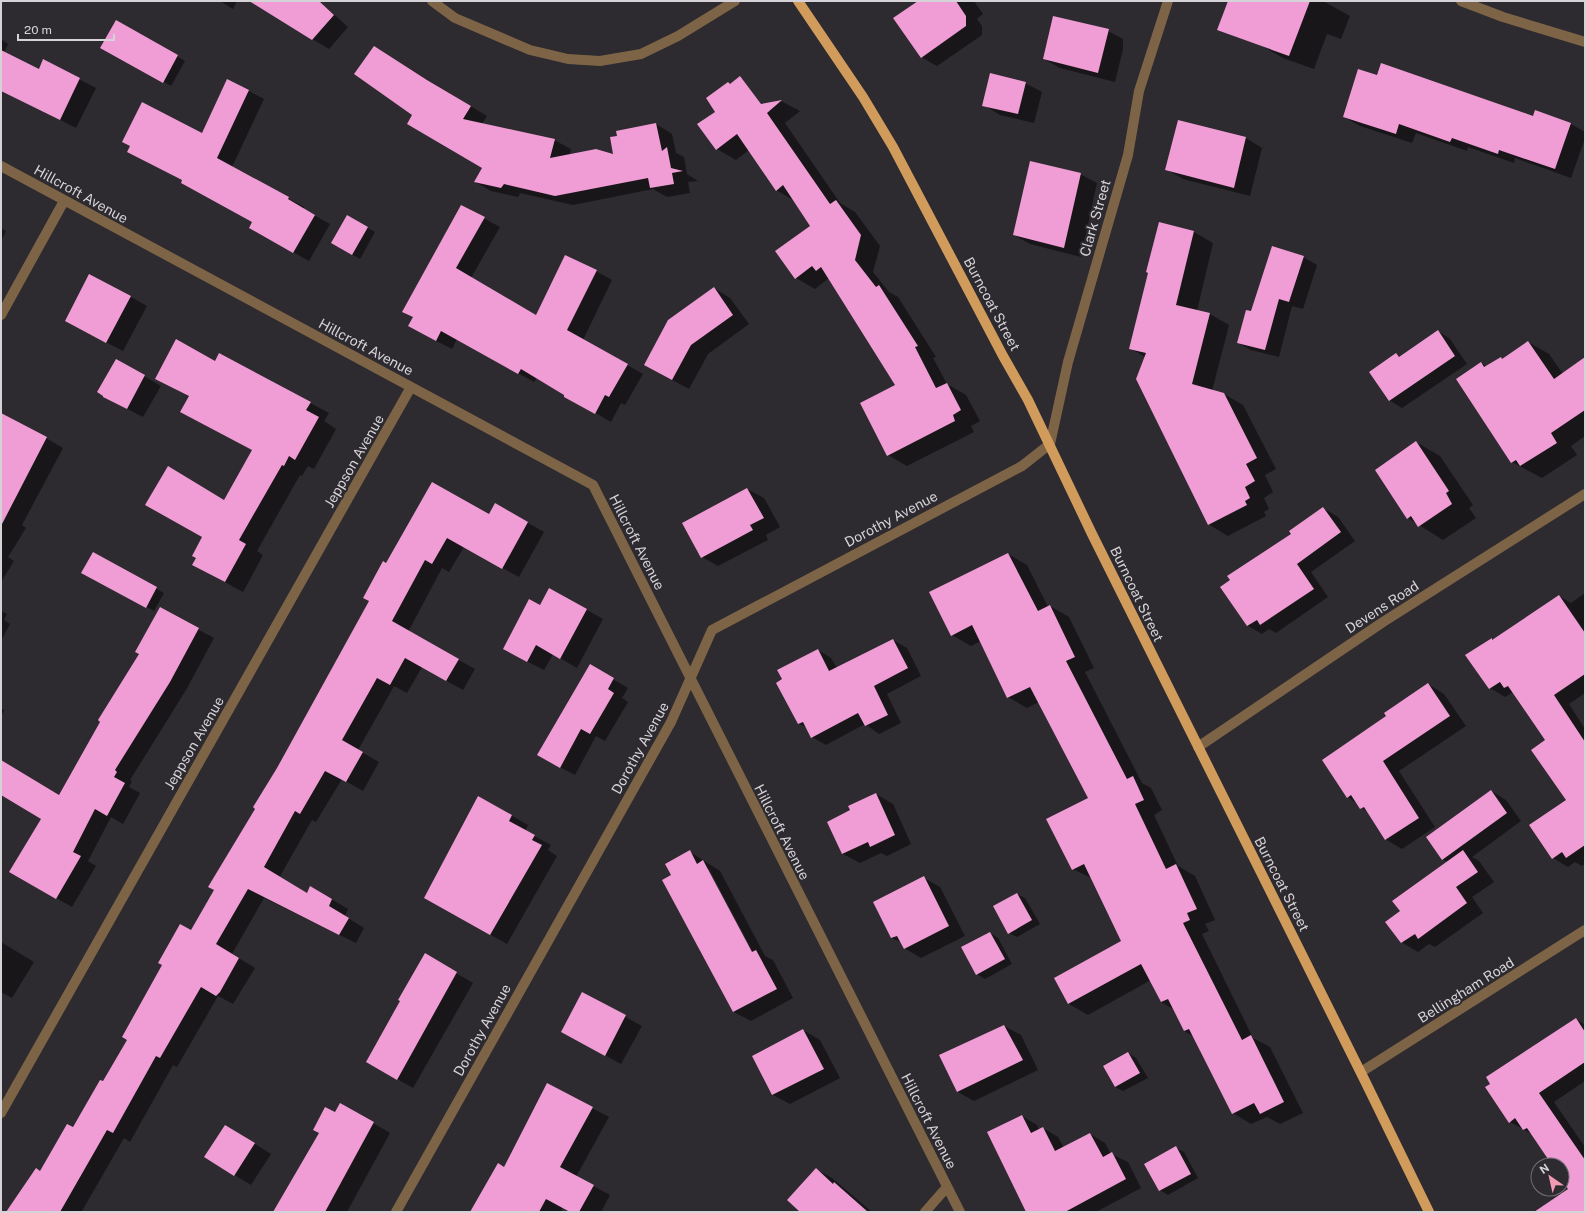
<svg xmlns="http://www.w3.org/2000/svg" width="1586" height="1213" font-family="'Public Sans',sans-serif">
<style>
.shadow{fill:#0007;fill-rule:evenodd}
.building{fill:#f09cd5}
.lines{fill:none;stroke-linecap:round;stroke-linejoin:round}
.minor{stroke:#7e6446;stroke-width:10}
.major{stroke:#d19c5b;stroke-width:10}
.labels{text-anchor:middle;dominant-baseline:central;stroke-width:4;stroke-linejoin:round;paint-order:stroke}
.street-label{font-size:14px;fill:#d5d3d7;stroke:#2d2a30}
</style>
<rect width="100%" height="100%" fill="#2d2a30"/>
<!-- shadow -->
<path class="shadow" d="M220,1h17l-4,8z
M265,1h54l29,26 -19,22 -17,-10z
M920,1h54l9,13 -6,5 5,7v9l-45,31 -16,-9z
M1229,1h94l27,15 -9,23 -14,-5 -13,35 -31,-11 -24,-14z
M117,21l68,40 -14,25 -69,-39z
M1106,30l17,9v10l-8,33 -55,-14 -16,-9z
M1,39l7,5 -7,15z
M374,47l113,69 -5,8 72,16 17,9 -2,7 46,-1 3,-18 38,-13 16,10 4,19 8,4 3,17 11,7 -10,1 2,11 -23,4 -14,-8 -80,16 -53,-12 -2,4 -27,-6 -16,-9 9,-15 -71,-52z
M44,61l52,27 -20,40 -52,-27z
M228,80l36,19 -32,68 72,40 -1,2 27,15 -21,37 -59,-33 3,-6 -51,-88z
M1025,83l17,9 -8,31 -34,-8 -16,-10z
M781,101l19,10 -15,12 55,80 15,9 25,34 -7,26 16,20 9,5 38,60 -3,1 14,26 19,11 14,26 -9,5 3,6 -67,34 -19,-11 9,-70 -68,-107 -14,11 -19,-11 16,-52 -17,-25 -19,-11 -27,-40 -13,10 -19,-11 41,-44z
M1344,117l189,1 38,6 14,8v6l-14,40 -56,-20 -1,5 -46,-16 -1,4 -51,-18 -4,10 -52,-17z
M1178,121l68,17 16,10 -12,48 -67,-17 -17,-10z
M1080,174l17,9 -16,74 -51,-13 -16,-9z
M461,206l39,21 -29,51 65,38 60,-45 16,9 -29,60 60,34 -18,31 -4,-2 -10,19 -74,-44 -3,4 -77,-43 -5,10 -27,-14z
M347,217l28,15 -15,27 -28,-16z
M1159,224l35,8 19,11 -16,68 13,3 19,11 -17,66 12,3 19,11 33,64 -11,6 8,17 -9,6 5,11 -5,3 2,4 -38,20 -20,-12 -63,-167 -15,-9 20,-75z
M1,228l5,3 -5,10z
M1303,257l14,8 -14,44 -11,-3 -13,51 -28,-7 -13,-7 13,-30z
M714,288l16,10 19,26 -41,30 -19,35 -28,-15z
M131,297l16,9 -24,45 -41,-21z
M1438,331l12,8 17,25 -65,44 -13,-8 7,-46 4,3z
M1528,342l21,12 14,20 22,-15v77l-14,10 6,9 -35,23 -30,-16 -31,-99 6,4 14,-9 2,2z
M219,354l110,59 -5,8 12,8 -22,40 -6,-3 -6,10 -2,-1 -43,76 6,4 -20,37 -31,-17 12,-74 29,-51 -72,-38 9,-15 -16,-9 41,-26z
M116,360l45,26 -18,31 -39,-20z
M1,420l45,18 17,10 -41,77 4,3 -18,29 6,4 -13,21z
M1416,442l24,14 33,49 -4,3 7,10 -33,22 -35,-22z
M747,489l17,9 16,29 -14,8 2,5 -50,26 -16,-9z
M495,504l49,28 -25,45 -55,-30 -15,25 -7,-4 -34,64 67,37 -12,21 -41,-23 -15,26 -13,-7 -36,64 21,12 -16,29 -21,-12 -26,43 -4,-2 -33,58 28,16 4,-7 37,22 -3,7 19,12 -8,15 -92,-45 -32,56 23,14 -22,36 -15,-8 -41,71 -4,-2 -43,77 -6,-4 -42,73 2,1h-77l34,-40 62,-89 112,-193 41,-82 114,-207 16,-37 103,-49z
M1323,508l15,9 17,24 -44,31 17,25 -52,36 -7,-4 -7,5 -14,-8 44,-92z
M93,553l71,40 -10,18 -63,-34z
M1008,554l19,11 21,42 2,-1 19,11 25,51 -9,4 57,111 9,5 11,22 -8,5 24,51 17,10 20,44 -10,4 4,7 -7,3 51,104 17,9 33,66 -23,11 -13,-7 -16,7 -18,-11 -40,-77 -9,-5 -11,-22 -12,-7 -10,-22 -63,35 -19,-11 -14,-26 67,-37 -29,-62 -20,-10 17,-70 -51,-97 -12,6 -19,-11 -27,-56 -10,5 -19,-11z
M550,589l53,30 -26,49 -24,-14 -9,16 -24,-12 21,-51z
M1585,593v100l-16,11 16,25v135l-3,2 -7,-4 -7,5 -15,-9 14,-58 -21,-60 -33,-48 -8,5 -15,-9 2,-49 1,1 66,-44 12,7z
M160,609l54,29 -28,52 -56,90 2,1 -3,6 11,6 -17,31 -12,-7 -23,44 8,5 -24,41 -62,-35 32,-53 -41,-25v-34l59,36 80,-142z
M1,611l6,3 -3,6 6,4 -9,17z
M893,640l14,8 14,28 -34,18 14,29 -22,11 -14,-10 -39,21 -14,-8 -4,-9 -9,-4 19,-74 13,8 6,10z
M590,666l38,22 -6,10 6,4 -23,39 -9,-5 -21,39 -23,-12z
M1428,684l16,10 22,32 -67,45 36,56 -33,22 -17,-10 -16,-26 -21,-16 40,-80z
M1,708l3,2 -3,7z
M1491,791l15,9 15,21 -49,36 7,4 15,21 -22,15 11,16 -48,34 -6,-3 -11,8 -17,-10v-31l47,-49 -6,-3z
M876,794l17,10 18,40 -24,12 -6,-3 -21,10 -17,-9 -15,-32 24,-11z
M479,797l49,28 -3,6 26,14 -3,5 9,6 -50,88 -66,-37z
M690,852l30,19 45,85 8,4 20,38 -42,23 -17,-9 -71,-132 9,-4zM707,869h2l46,87 -1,1z
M924,878l16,9 25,49 -44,22 -17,-10 -2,-5 -10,-5 -18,-36z
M1017,894l8,4 15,26 -23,13 -8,-4z
M990,933l8,5 14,26 -27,15 -8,-5z
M1,942l33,20 -22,36 -11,-6z
M425,955l48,28 -60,105 -46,-26z
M583,994l59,32 -21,38 -42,-23z
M1576,1019l9,6v56l-31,21 31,45v65h-35l19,-23 -7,-11v-13h-9l-21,-31 -22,-12z
M1004,1026l17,9 17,35 -64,31 -16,-9 -17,-36z
M803,1030l17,10 20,38 -50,26 -17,-9 -20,-38z
M1128,1053l8,5 12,20 -25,13 -8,-4z
M341,1104l49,29 -43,79h-73z
M592,1108l17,9 -33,60 34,18 -9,17h-31l-7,-4 -3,4h-89l33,-44z
M1022,1116l15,9 2,5 4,-2 15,9 6,11 26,-14 15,9 6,11 17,8 13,26 -45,24h-70l-38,-80z
M241,1135l30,19 -20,31 -46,-28z
M1176,1148l8,4 14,26 -30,17 -8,-5z
M816,1169l16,9 40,34h-70z"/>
<!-- building -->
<path class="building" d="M249,1h70l15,14 -22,25z
M918,1h38l10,15v10l-45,32 -28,-40z
M1228,1h82l-21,55 -72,-26z
M1053,16l56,13 -11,44 -55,-14z
M116,20l62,35 -15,28 -63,-35z
M374,46l53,34 44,26 -8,13 92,20 -5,19 46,-9 17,5 -3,-17 7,-1 -1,-5 40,-8 6,28 5,-4 4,21 12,3 -11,2 2,11 -24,4 -2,-10 -93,18 -51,-12 -3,4 -27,-6 8,-14 -75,-44 5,-9 -58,-41z
M1,50l38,19 4,-10 37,19 -20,42 -59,-29z
M1381,63l152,53 2,-6 36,13 -16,46 -56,-19 -1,4 -46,-16 -2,4 -51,-18 -3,10 -53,-17 15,-48 19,6z
M990,73l36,9 -8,32 -36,-8z
M740,76l21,28 21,-4 -15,13 63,91 6,-4 25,35 -6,25 21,27 3,-2 39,61 -3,1 21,41 11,-5 14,27 -8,5 2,6 -68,35 -27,-53 35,-18 -74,-118 -5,4 -4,-5 -17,13 -20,-28 35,-25 -27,-41 -7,6 -39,-57 -21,16 -19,-26 18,-12 -9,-14 22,-16 2,2z
M227,79l22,11 -32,68 72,39 -1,2 27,16 -22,38 -44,-25 3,-6 -71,-39 1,-3 -55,-28 3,-6 -8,-4 20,-40 60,31z
M1178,120l68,17 -12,51 -69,-18z
M1030,161l51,12 -17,75 -51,-13z
M461,205l24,12 -29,51 80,47 29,-60 32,15 -30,60 61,34 -19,33 -4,-2 -10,19 -31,-17v-2l-43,-26 -3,5 -77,-43 -5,10 -28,-15 5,-9 -11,-5z
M347,215l21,12 -16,28 -21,-12z
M1159,222l35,9 -18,74 34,8 -18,71 32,9 33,65 -11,6 9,17 -10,6 5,11 -5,3 2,4 -39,20 -72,-146 10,-26 -17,-4 19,-76 -2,-1z
M1272,246l32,10 -15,46 -10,-3 -14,51 -28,-7 9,-33 5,1z
M89,274l42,22 -25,47 -41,-22z
M714,287l19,28 -42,30 -19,35 -28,-15 24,-45z
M1438,330l17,26 -66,45 -20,-29 27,-19 3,4z
M176,339l39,22 4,-8 92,49 -5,8 13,7 -24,43 -6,-4 -5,10 -2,-1 -43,75 7,4 -21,38 -33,-17 4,-7 -4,-2 10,-19 -57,-32 23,-39 56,34 28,-50 -72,-38 9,-16 -34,-17z
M1528,341l26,38 31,-22v53l-34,23 6,10 -37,23 -4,-6 -5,3 -55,-84 25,-17 3,5 17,-10 1,2z
M116,359l29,16 -18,34 -24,-12v-1l-6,-4z
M1,413l46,24 -46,89z
M1416,441l33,50 -3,2 6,11 -34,23 -7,-11 -4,3 -32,-49z
M432,482l57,32 6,-11 33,19 -26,47 -55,-31 -15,26 -7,-4 -33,61 67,38 -13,22 -41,-23 -15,27 -13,-7 -35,62 21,12 -17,30 -21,-11 -25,43 -5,-3 -31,56 43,26 3,-7 22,13 -3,7 20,12 -10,17 -91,-46 -32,55 23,14 -19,34 -4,4 -15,-9 -41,71 -4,-2 -43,77 -6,-3 -47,82h-54l30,-44 4,3 27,-47 6,3 27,-47 3,1 24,-41 -5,-3 40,-72 -4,-2 22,-39 11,6 23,-40 -6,-3 47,-78 -2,-2 24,-39 92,-167 -6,-3 20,-37 3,2z
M747,488l17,30 -14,7 3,5 -52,28 -19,-35z
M1323,507l18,25 -44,32 17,25 -54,36 -3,-5 -10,6 -27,-39 10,-7 -3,-4 64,-42 -2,-3z
M93,552l64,35 -11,21 -65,-35z
M1008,553l30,58 12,-6 25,52 -9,4 61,118 6,-3 11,24 -9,4 31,65 10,-5 21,45 -10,4 3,7 -7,3 59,117 9,-5 33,67 -24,12 -6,-11 -22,11 -43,-85 -5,2 -16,-32 -7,3 -20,-38 -73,40 -14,-26 67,-37 -37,-77 -12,6 -26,-51 42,-21 -58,-111 -23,11 -35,-73 -21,11 -22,-44z
M549,588l38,21 -27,50 -24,-14 -9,17 -24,-13 26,-50 11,6z
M1559,595l26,38v41l-31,21 31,47v103l-19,13 -4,-6 -10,7 -23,-34 37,-25 -35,-50 14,-10 -37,-54 -4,2 -4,-6 -11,7 -24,-34 27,-17v2z
M160,607l39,21 -29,54 -55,88 2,2 -3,5 11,6 -18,33 -12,-7 -22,43 8,4 -25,43 -47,-27 32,-53 -40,-24v-35l58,35 41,-73 -2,-2 41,-66 -4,-2z
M893,639l15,29 -34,18 14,29 -23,11 -7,-13 -47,25 -8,-16 -5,2 -22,-41 6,-4 -5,-9 41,-21 11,22z
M590,664l24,14 -6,11 6,4 -24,41 -9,-5 -21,39 -23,-13z
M1428,683l22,33 -67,45 36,57 -34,22 -21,-33 -4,2 -9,-14 -4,3 -25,-38 64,-44 -2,-3z
M1491,790l16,23 -65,47 -16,-23z
M876,793l19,42 -25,12 -2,-5 -26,12 -15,-32 23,-12 -2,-4z
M478,796l34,19 -3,6 26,14 -3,5 10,5 -52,90 -66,-37z
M690,850l7,14 6,-4 49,92 4,-2 21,39 -44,23 -71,-132 9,-5 -6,-11z
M1463,850l15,22 -22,15 11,16 -49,36 -3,-5 -14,9 -16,-21 15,-11 -8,-10z
M924,876l25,50 -45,23 -7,-13 -6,2 -18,-36z
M1017,893l15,27 -24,14 -15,-28z
M990,932l15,27 -29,16 -15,-28z
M425,953l32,19 -60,108 -31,-18 34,-61 -2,-1z
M582,992l44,23 -21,41 -44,-24z
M1576,1018l9,14v30l-46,31 46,67v52h-51l34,-23 -6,-9v-15h-10l-25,-37 -4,2 -8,-12 -6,5 -24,-36 5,-3 -4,-7z
M1004,1025l19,35 -66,32 -18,-37z
M803,1029l21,40 -52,26 -20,-39z
M1128,1052l12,21 -25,14 -12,-21z
M547,1083l46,24 -33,60 34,18 -15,27h-9l-24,-13 -7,13h-69l28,-49 6,4z
M340,1103l34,19 -49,90h-52l46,-79 -6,-3 12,-23 10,5z
M1022,1115l9,18 12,-6 12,24 35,-18 13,24 9,-5 14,27 -61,33h-39l-39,-80z
M225,1125l30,18 -21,33 -30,-19z
M1176,1146l15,28 -32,17 -15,-27z
M816,1168l17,16 1,-2 34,30h-68l-13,-12z"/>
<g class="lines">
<!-- minor -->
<path class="minor" d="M432,1l23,17 75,32 38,9 32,2 41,-7 37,-18 57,-35
M1461,1l42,16 82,25
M1,166l592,319 367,727
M1,315l63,-114
M1198,747l185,-125 202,-128
M1361,1072l224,-142
M1,1113l410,-726
M396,1212l275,-490 41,-92 310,-164 28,-22 18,-82 60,-207 11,-64 29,-90
M925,1212l22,-25"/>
<!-- major -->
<path class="major" d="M798,1l65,96 30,50 110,209 25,44 64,134 273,547 64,131"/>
</g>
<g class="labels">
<!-- street labels -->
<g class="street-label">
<text transform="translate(81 194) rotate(29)">Hillcroft Avenue</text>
<text transform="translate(1095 218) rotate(-74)">Clark Street</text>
<text transform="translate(992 304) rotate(62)">Burncoat Street</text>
<text transform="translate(366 347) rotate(28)">Hillcroft Avenue</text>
<text transform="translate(354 461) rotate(-60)">Jeppson Avenue</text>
<text transform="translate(891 519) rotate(-28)">Dorothy Avenue</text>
<text transform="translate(637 542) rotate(63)">Hillcroft Avenue</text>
<text transform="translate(1137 594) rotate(64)">Burncoat Street</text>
<text transform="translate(1382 607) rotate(-33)">Devens Road</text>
<text transform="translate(194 743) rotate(-60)">Jeppson Avenue</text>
<text transform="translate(640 748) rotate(-61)">Dorothy Avenue</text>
<text transform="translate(782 832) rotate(63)">Hillcroft Avenue</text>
<text transform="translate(1282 884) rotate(63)">Burncoat Street</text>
<text transform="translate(1466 990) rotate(-32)">Bellingham Road</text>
<text transform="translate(482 1030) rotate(-61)">Dorothy Avenue</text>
<text transform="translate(929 1121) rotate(63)">Hillcroft Avenue</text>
</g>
</g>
<!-- border -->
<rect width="1586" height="1213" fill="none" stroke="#d5d3d7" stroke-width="4"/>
<!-- north arrow -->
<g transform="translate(1550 1177) rotate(326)"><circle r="19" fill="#2d2a30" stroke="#706e73"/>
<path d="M0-3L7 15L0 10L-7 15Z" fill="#f09ab4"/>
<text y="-6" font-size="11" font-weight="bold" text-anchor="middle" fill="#d5d3d7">N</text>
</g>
<!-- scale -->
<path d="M18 34v6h96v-6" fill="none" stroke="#d5d3d7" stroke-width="2"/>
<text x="24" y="34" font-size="12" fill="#d5d3d7" stroke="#2d2a30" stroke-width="3" paint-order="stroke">20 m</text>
</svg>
